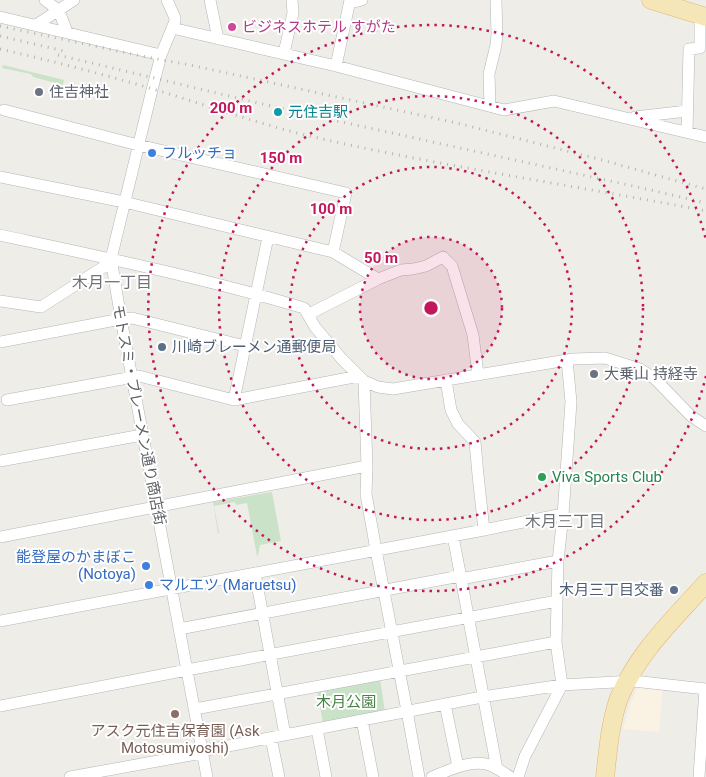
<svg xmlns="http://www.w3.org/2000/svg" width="706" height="777" font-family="Roboto,'Noto Sans JP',sans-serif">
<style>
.commercial{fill:#faf2e2}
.green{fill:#cae3c8}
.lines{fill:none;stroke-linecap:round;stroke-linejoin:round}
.minor-casing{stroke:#b3b5b8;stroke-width:12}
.primary-casing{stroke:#e0b770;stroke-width:19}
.minor{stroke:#fff;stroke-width:11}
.primary{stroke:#f5e6b7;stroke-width:18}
.rail{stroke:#b3b4b4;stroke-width:3;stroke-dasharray:1 6;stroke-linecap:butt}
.ring{fill:none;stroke:#c2185b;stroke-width:2.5;stroke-dasharray:2.5 5}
.hotel-dot{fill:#d1479c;stroke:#fff;stroke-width:2}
.worship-dot{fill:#6b7280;stroke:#fff;stroke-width:2}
.culture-dot{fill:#0f9aa8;stroke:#fff;stroke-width:2}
.shop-dot{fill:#3f7fe0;stroke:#fff;stroke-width:2}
.service-dot{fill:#5c6f8a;stroke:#fff;stroke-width:2}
.leisure-dot{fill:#2e9e5b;stroke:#fff;stroke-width:2}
.education-dot{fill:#8d6e63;stroke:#fff;stroke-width:2}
.labels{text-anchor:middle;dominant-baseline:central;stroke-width:4;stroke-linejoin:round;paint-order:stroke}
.hotel-label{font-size:15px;fill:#b23c85;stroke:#fff;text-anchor:start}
.worship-label{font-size:15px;fill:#5b616d;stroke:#fff;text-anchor:start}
.culture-label{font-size:15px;fill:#0d838f;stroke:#fff;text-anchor:start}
.shop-label{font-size:15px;fill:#366cbe;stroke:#fff;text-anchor:start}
.service-label{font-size:15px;fill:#4e5e75;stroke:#fff;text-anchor:start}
.street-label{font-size:15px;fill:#5f6366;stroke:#fff}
.leisure-label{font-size:15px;fill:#27864d;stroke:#fff;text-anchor:start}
.park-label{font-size:15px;fill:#448242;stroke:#fff}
.education-label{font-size:15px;fill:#785e54;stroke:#fff}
.neighbourhood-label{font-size:16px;fill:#707478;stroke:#fff}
.centre{fill:#c2185b;stroke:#fff;stroke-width:2.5}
.ring-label{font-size:15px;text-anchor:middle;font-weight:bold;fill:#c2185b;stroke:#fff;stroke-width:4;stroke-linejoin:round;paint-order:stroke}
</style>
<rect width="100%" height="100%" fill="#efede8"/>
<!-- commercial -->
<path class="commercial" d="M638,685l25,1 -4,46 -36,-3 8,-27z"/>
<!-- green -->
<path class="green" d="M3,65l61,15 -1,5 -30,-8 -2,-3 -29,-6z
M272,492l9,49 -21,4 -2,10 -1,1 -10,-53 -11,2 -1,-3 -21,4 5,27 -1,1 -5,-32z
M380,679l5,33 -62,11 -6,-33z"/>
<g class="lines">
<!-- minor casing -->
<g class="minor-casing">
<path id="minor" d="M45,0l14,11 8,21
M167,0l8,18v3l-14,34 -10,39 -40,165 10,60 86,458
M210,0l8,39
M350,3l12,-3
M0,17l161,38
M36,25l38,-25
M172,28l164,38 168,44 50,-9 152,36
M284,53l9,-40 -1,-13
M336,66l14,-66
M490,106l-1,-32 7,-29 1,-11 -1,-34
M4,110l134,35 208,48 -13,59
M635,117l52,-6
M687,132l2,-83 11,-1v-24l3,-8
M0,177l124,25 209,50 45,27 23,-9 12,-1 13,-3 17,-9 9,9 21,69 5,40
M0,235c102,22 204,43 304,73l11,19 26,31 23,23 14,6 15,2 180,-30 32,-1 35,11 15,10 36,37 15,10
M0,301l41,6 64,-41 6,-7
M309,314l69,-35
M0,342l121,-23 11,-1 113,28
M446,380l5,30 7,14 17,18 3,33 6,55
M364,381l3,85 -1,28 10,56 31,161 12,66
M7,400l132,-24 95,24 125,-24
M234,400l34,-163
M0,461l142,-26
M453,536l44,233
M0,537l367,-71
M255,573l30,162
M460,579l98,-18
M0,621l484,-91 74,-15h5
M179,629l281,-53
M445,704l13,63
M0,706l187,-36 370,-69
M195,709l361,-67
M362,720l11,57
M317,729l9,48
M271,738l8,39
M202,751l280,-54 80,-12 71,-4 73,8
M70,777l132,-24
M432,777c15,-6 38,-17 54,-13 8,2 17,8 24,13
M518,777l7,-21 37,-71 -6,-43 2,-81 5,-46 8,-113 -4,-42
M699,777l6,-88"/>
</g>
<!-- primary casing -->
<g class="primary-casing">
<path id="primary" d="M651,0l55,17
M605,777c3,-26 5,-54 14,-79 19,-46 55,-79 87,-115"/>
</g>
<!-- minor -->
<use href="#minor" class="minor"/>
<!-- primary -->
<use href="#primary" class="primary"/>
<!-- rail -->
<path class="rail" d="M0,26l146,31 44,8 271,59 141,36 104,29
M0,36l68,16
M0,49c61,14 122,30 182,49 41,13 82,27 123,37 133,31 268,50 401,76
M58,55l238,57 346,76 64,15"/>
</g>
<!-- distance rings -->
<circle cx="431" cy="308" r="71" fill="#c2185b" fill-opacity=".12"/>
<g class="ring">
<circle cx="431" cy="308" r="71"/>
<circle cx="431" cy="308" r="141"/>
<circle cx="431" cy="308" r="212"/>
<path d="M706 376A283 283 0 1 1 706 240"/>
</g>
<!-- markers -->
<circle class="hotel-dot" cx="232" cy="27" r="5"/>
<g class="worship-dot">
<circle cx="39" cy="92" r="5"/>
<circle cx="594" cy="374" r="5"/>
</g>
<circle class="culture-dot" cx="278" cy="112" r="5"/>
<g class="shop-dot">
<circle cx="152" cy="153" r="5"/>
<circle cx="146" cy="566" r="5"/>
<circle cx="149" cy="585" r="5"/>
</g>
<g class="service-dot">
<circle cx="162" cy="347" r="5"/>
<circle cx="674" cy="590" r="5"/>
</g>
<circle class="leisure-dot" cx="542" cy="477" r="5"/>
<circle class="education-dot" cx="175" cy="714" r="5"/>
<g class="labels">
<!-- hotel labels -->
<g class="hotel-label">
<text x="242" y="27">ビジネスホテル すがた</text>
</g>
<!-- worship labels -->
<g class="worship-label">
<text x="49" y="92">住吉神社</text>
<text x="604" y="374">大乗山 持経寺</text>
</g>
<!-- culture labels -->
<g class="culture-label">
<text x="288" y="112">元住吉駅</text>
</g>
<!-- shop labels -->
<g class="shop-label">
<text x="162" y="153">フルッチョ</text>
<text x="136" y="557" text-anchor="end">能登屋のかまぼこ<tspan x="136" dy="17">(Notoya)</tspan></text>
<text x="159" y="585">マルエツ (Maruetsu)</text>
</g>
<!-- service labels -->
<g class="service-label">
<text x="172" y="347">川崎ブレーメン通郵便局</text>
<text x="664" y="590" text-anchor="end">木月三丁目交番</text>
</g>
<!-- street labels -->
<g class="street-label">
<text transform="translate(139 415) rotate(79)">モトスミ・ブレーメン通り商店街</text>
</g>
<!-- leisure labels -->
<g class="leisure-label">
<text x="552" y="477">Viva Sports Club</text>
</g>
<!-- park labels -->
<g class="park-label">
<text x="346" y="702">木月公園</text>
</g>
<!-- education labels -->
<g class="education-label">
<text x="175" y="731">アスク元住吉保育園 (Ask<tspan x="175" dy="17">Motosumiyoshi)</tspan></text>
</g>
<!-- neighbourhood labels -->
<g class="neighbourhood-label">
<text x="112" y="282">木月一丁目</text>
<text x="565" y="521">木月三丁目</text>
</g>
</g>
<circle cx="431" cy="308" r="8" class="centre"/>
<g class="ring-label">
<text x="231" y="113">200 m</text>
<text x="281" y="163">150 m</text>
<text x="331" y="214">100 m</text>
<text x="381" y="263">50 m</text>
</g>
</svg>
